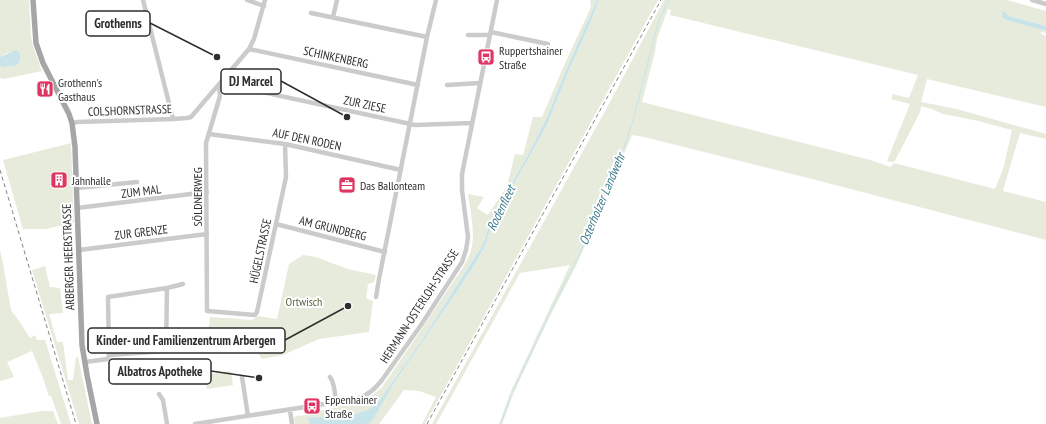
<svg xmlns="http://www.w3.org/2000/svg" width="1046" height="424" font-family="'PT Sans Narrow',sans-serif">
<style>
.green{fill:#e7ebdc;fill-rule:evenodd}
.water{fill:#c8e3ea}
.lines{fill:none;stroke-linecap:round;stroke-linejoin:round}
.stream{stroke:#c8e3ea;stroke-width:1}
.minor{stroke:#cbcbcb;stroke-width:4.5}
.major{stroke:#a6a6a6;stroke-width:5.5}
.rail{stroke:#838383;stroke-width:1;stroke-dasharray:4 3;stroke-linecap:butt}
.labels{text-anchor:middle;dominant-baseline:central;stroke-width:4;stroke-linejoin:round;paint-order:stroke}
.poi-label{font-size:12px;fill:#2e2e2e;stroke:#fff;text-anchor:start}
.street-label{font-size:12px;fill:#2e2e2e;stroke:#fff}
.park-label{font-size:12px;fill:#59673d;stroke:#fff}
.water-label{font-size:13px;font-style:italic;fill:#3f7d8c;stroke:#fff}
.leader{fill:none;stroke:#2e2e2e;stroke-width:1.5}
.callout-dot{fill:#2e2e2e;stroke:#fff;stroke-width:1.5}
.callout{fill:#fff;stroke:#2e2e2e;stroke-width:1.5}
.callout-label{font-size:13px;text-anchor:middle;font-weight:bold;fill:#2e2e2e}
</style>
<rect width="100%" height="100%" fill="#fff"/>
<!-- green -->
<path class="green" d="M0,0h29l2,37 2,9 9,25 -38,8 -4,-1v-13l2,2 7,-15 -9,5z
M591,0h6l-28,63 -22,54 -17,34 -40,71 -5,17 -3,7 -60,94 -43,61 3,2 10,-17 62,-90 21,-32 11,-20 6,-21 4,-7 51,-91 22,-55 20,-44 10,-26h59l-233,424h-3l14,-27 -17,-6 -15,-1 -25,34h-84l-1,-6 2,-2 11,-1 23,-7 22,-4 12,-4 9,-5 9,-8c22,-32 44,-64 65,-96 9,-14 22,-29 25,-45 3,-16 -2,-36 -4,-52l16,3 -7,11 11,7 19,-29 8,-32 8,1 10,-38h9l24,-56 25,-54 -1,-5z
M664,0h343l39,11v15l-37,-10 -7,-4 1,4 3,4 40,11v2l-5,-1v2l5,2v71l-119,-28 -6,23 36,7 89,25v5l-26,-6 -17,58 43,11v38l-234,-61 -168,-42 -12,-2 -55,129 -27,52 -36,76 -12,32h-3l12,-33 59,-126 -50,8 -84,151h-4l177,-320zM668,9l3,1 -1,5 248,60 -9,23 -16,-4 -2,5 19,5 -23,57 5,1 3,-1 25,-49 1,-6 11,3 11,5 31,6 38,10 -8,36 -9,23 -101,-26 -4,4 -16,-6 -232,-59 13,-50 2,-13z
M71,143l3,80 -29,6h-22l-20,-69z
M0,250l2,8 9,52 8,11 11,17 5,-3 2,5h8l26,84h-10l-10,-28h-2l-6,-18 -11,-27 -25,11 7,15 -14,4z
M303,255l13,2 32,12 28,6 -2,7 -6,2 -2,14 7,3 -4,31 -50,7 -36,16 -21,4 -4,-6 -4,-23c-24,-1 -29,-1 -45,18l-19,-1 19,-21 1,-9 42,3 6,-4 19,3 12,-55z
M45,266l5,21 10,1 3,25 -14,1 8,28h6l5,38h5l3,-23h2l14,67h-13l-47,-154z
M231,371l2,14 -26,4 -3,-14z
M41,411h12l5,13h-58v-6z"/>
<!-- water -->
<path class="water" d="M597,0h2l-10,26 -20,44 -22,55 -51,91 -4,7 -6,21 -11,20 -21,32 -62,90 -18,32 -6,6h-58l-2,-6 44,-3 11,-3 10,-5 6,-6 43,-61 60,-94 3,-7 5,-17 40,-71 17,-34 22,-54z
M1002,12h4v2l3,2 37,10v5l-40,-11 -3,-2z
M16,50l4,3v7l-3,5 -15,2 -2,-2v-8z"/>
<g class="lines">
<!-- stream -->
<path class="stream" d="M513,391l37,-78 30,-60 43,-103 11,-33 24,-94 11,-23
M501,424l10,-29"/>
<!-- minor -->
<path class="minor" d="M143,0l30,119
M247,0l17,6
M1032,0l14,4
M311,13l116,24
M333,17l4,-17
M491,32l57,12
M468,35h22
M249,49l169,36
M222,82l3,2 190,41 57,-2
M219,85l1,11 -14,47 1,168 48,4 2,-3 29,-135 -1,-33
M447,85l33,-2
M72,123l6,-1 95,-3 14,-1 4,-1 58,-68 5,-10 11,-39
M209,134l76,10 116,26
M77,188l60,-6
M77,208l130,-16
M276,224l109,28
M79,250l128,-16
M376,297l3,-18 48,-242 9,-37
M109,355l-1,-58 59,-9
M85,362l23,-3 1,-4 57,-4 1,-63 16,-4
M242,377l6,39
M330,377c5,7 5,17 6,26
M159,394l4,6 4,24
M290,410l2,14
M195,424l162,-25c12,-5 17,-9 25,-19l39,-55 41,-63 4,-12 2,-13 -6,-47v-16l35,-174"/>
<!-- major -->
<path class="major" d="M33,0l3,43 7,20 26,51 3,9 3,24 7,198 5,30 10,49"/>
<!-- rail -->
<path class="rail" d="M0,170l76,254
M427,424l234,-424"/>
</g>
<!-- icons -->
<defs>
<g id="bus-square" transform="scale(0.9)"><rect x="-9" y="-9" width="18" height="18" rx="4" fill="#de3663" stroke="#fff"/><path d="M-5-6H5V4H4V6H2V4H-2V6H-4V4H-5ZM-3.5-4V0h7V-4ZM-3.5 1.2v1.5H-2V1.2ZM2 1.2v1.5H3.5V1.2Z" fill="#fff"/></g>
<g id="restaurant-square" transform="scale(0.9)"><rect x="-9" y="-9" width="18" height="18" rx="4" fill="#de3663" stroke="#fff"/><path d="M-5-6h1v4h1v-4h1v4h1v-4h1v5L-1.5 .5V6h-2V.5L-5-1ZM5-6V6H3V1.5H1.5Q1.5-4 5-6Z" fill="#fff"/></g>
<g id="building-square" transform="scale(0.9)"><rect x="-9" y="-9" width="18" height="18" rx="4" fill="#de3663" stroke="#fff"/><path d="M-4-6H4V6H1V3H-1V6H-4ZM-2.5-4.3h1.7v1.8h-1.7ZM.8-4.3h1.7v1.8H.8ZM-2.5-1h1.7V.8h-1.7ZM.8-1h1.7V.8H.8Z" fill="#fff"/></g>
<g id="office-square" transform="scale(0.9)"><rect x="-9" y="-9" width="18" height="18" rx="4" fill="#de3663" stroke="#fff"/><path d="M-6-3h4V-5.5h4V-3h4V5H-6ZM-1-4.5V-3h2v-1.5ZM-6 0V1H6V0Z" fill="#fff"/></g>
</defs>
<g fill-rule="evenodd">
<use href="#bus-square" x="486" y="57"/>
<use href="#restaurant-square" x="45" y="89"/>
<use href="#building-square" x="59" y="180"/>
<use href="#office-square" x="347" y="185"/>
<use href="#bus-square" x="312" y="406"/>
</g>
<g class="labels">
<!-- poi labels -->
<g class="poi-label">
<text x="499" y="50">Ruppertshainer<tspan x="499" dy="14">Straße</tspan></text>
<text x="58" y="82">Grothenn's<tspan x="58" dy="14">Gasthaus</tspan></text>
<text x="72" y="180">Jahnhalle</text>
<text x="360" y="185">Das Ballonteam</text>
<text x="325" y="399">Eppenhainer<tspan x="325" dy="14">Straße</tspan></text>
</g>
<!-- street labels -->
<g class="street-label">
<text transform="translate(336 57) rotate(12)">SCHINKENBERG</text>
<text transform="translate(365 104) rotate(12)">ZUR ZIESE</text>
<text transform="translate(130 110) rotate(-2)">COLSHORNSTRASSE</text>
<text transform="translate(307 139) rotate(12)">AUF DEN RODEN</text>
<text transform="translate(141 191) rotate(-7)">ZUM MAL</text>
<text transform="translate(197 197) rotate(-90)">SÖLDNERWEG</text>
<text transform="translate(333 228) rotate(14)">AM GRUNDBERG</text>
<text transform="translate(141 232) rotate(-7)">ZUR GRENZE</text>
<text transform="translate(260 251) rotate(-78)">HÜGELSTRASSE</text>
<text transform="translate(68 257) rotate(-92)">ARBERGER HEERSTRASSE</text>
<text transform="translate(419 306) rotate(-57)">HERMANN-OSTERLOH-STRASSE</text>
</g>
<!-- park labels -->
<g class="park-label">
<text x="304" y="301">Ortwisch</text>
</g>
<!-- water labels -->
<g class="water-label">
<text transform="translate(602 199) rotate(-67)">Osterholzer Landwehr</text>
<text transform="translate(501 208) rotate(-64)">Rodenfleet</text>
</g>
</g>
<!-- callouts -->
<path class="leader" d="M217 57L150 23M347 117L281 81M348 306L285 340M259 378L211 371"/>
<g class="callout-dot">
<circle cx="217" cy="57" r="4"/>
<circle cx="347" cy="117" r="4"/>
<circle cx="348" cy="306" r="4"/>
<circle cx="259" cy="378" r="4"/>
</g>
<g class="callout">
<rect x="86" y="11" width="64" height="25" rx="4"/>
<rect x="221" y="69" width="60" height="25" rx="4"/>
<rect x="88" y="328" width="197" height="25" rx="4"/>
<rect x="109" y="359" width="102" height="25" rx="4"/>
</g>
<g class="callout-label">
<text x="118" y="28">Grothenns</text>
<text x="251" y="86">DJ Marcel</text>
<text x="186" y="345">Kinder- und Familienzentrum Arbergen</text>
<text x="160" y="376">Albatros Apotheke</text>
</g>
</svg>
